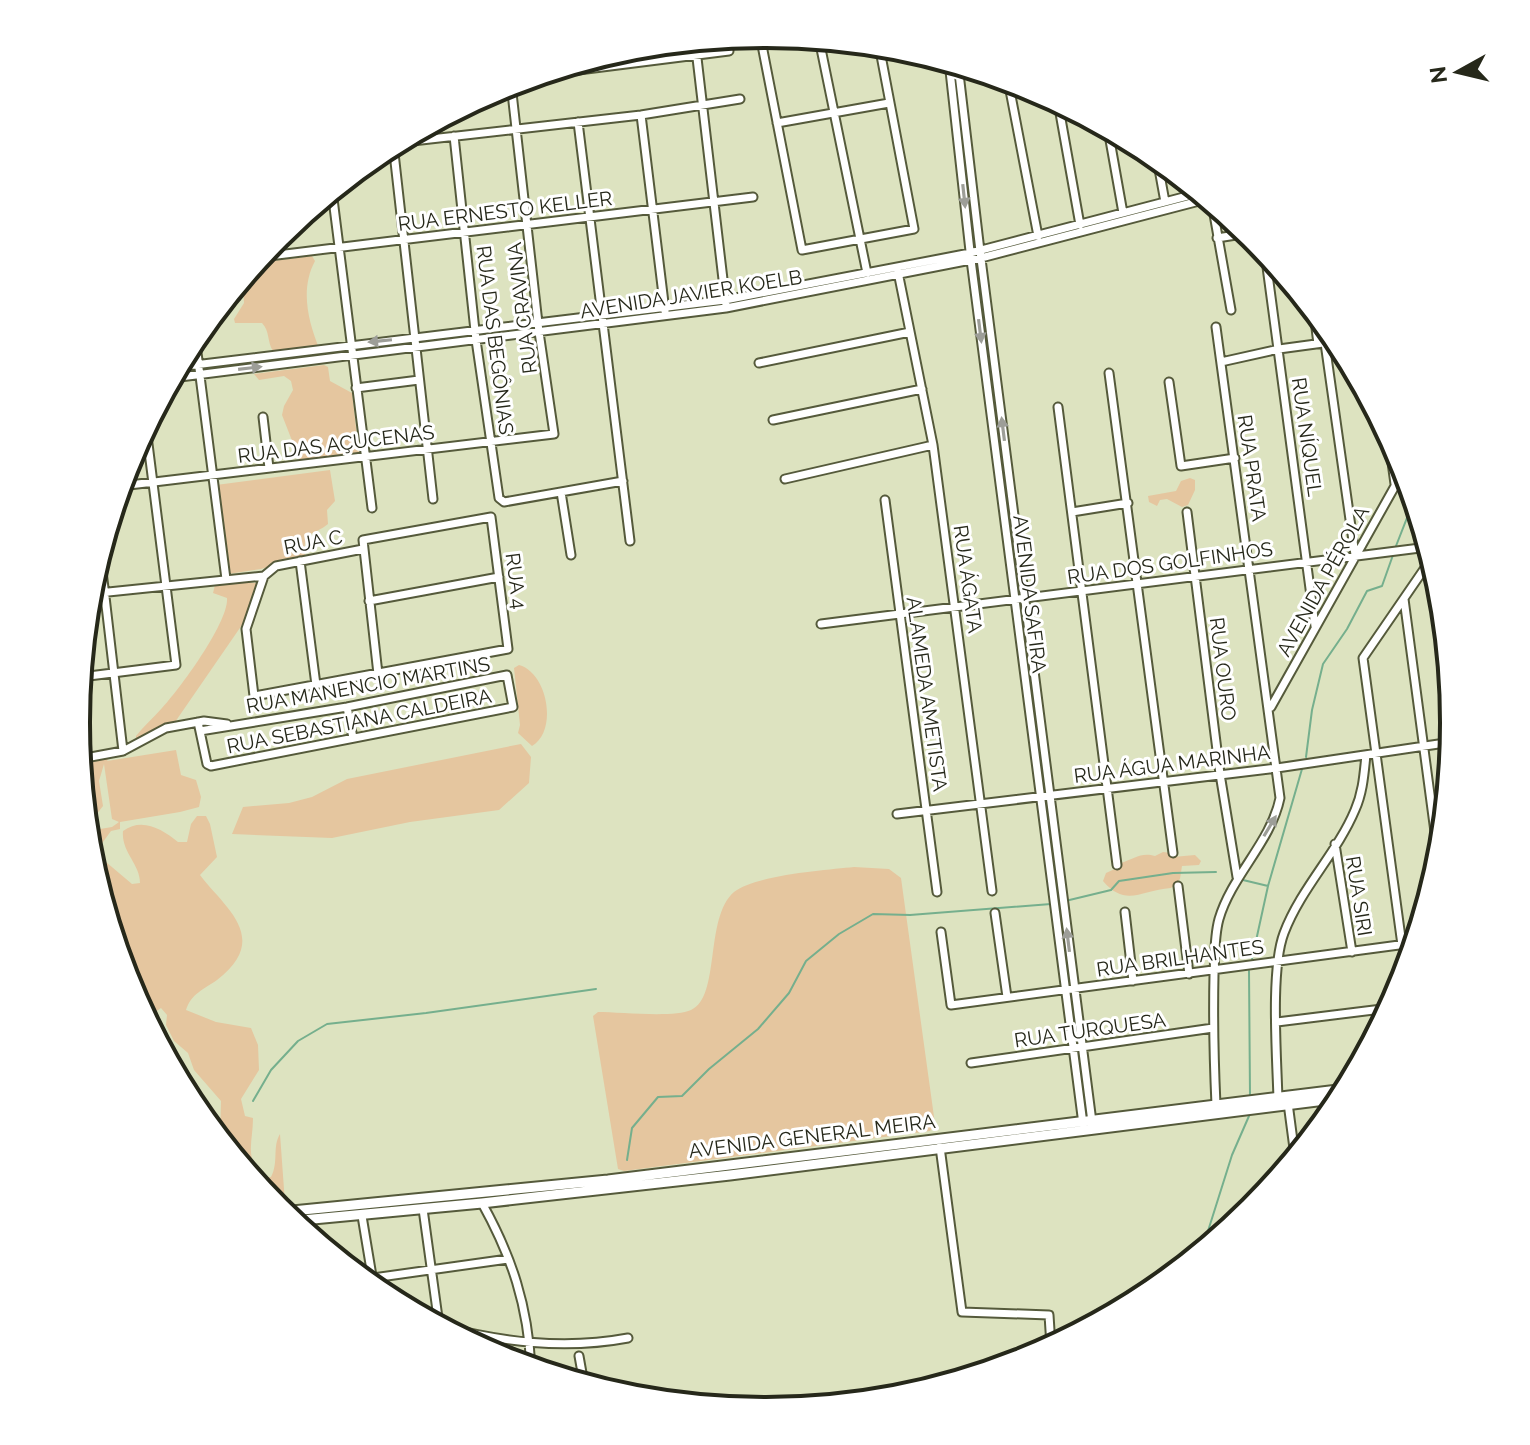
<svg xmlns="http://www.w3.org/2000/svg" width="1530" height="1445" font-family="Raleway,sans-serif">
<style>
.green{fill:#e5c69f}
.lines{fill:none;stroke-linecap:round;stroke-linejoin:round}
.stream{stroke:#75af8d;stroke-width:2}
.minor-casing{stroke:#555a3b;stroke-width:11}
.major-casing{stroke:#555a3b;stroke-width:13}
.minor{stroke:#fff;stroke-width:7}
.major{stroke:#fff;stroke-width:9}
.oneway{fill:#9d9e98}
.labels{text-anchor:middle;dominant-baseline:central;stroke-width:6;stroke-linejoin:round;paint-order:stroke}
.street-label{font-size:20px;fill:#26281a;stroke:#fff}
.rim{fill:none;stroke:#26281a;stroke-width:4}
</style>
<rect width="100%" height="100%" fill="#dde3c0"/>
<!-- green -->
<path class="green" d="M312,256l3,5c-15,28 -7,60 4,87l-46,3c-6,-9 -3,-20 -11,-28h-27l-1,-4 10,-16 -1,-24 13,-16z
M324,365l4,2 2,14 22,12 7,61 -59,7 -18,-46 2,-9 9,-16 -2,-9 -7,-5 -25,4 -5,-6z
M330,470l5,31 -8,9 1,14c-16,13 -25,5 -23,32l-44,13 -33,5 -12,-89z
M1190,478l5,2v10l-7,15 -6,2 -15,-8 -7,1 -3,6 -8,-4 -1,-6 28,-5 5,-10z
M242,582l16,1 2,4 -16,35 -71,103 -37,15v-4c8,-10 17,-18 26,-28 17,-18 67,-86 65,-110l-14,-5 2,-8z
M519,665c29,8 39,66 13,81l-14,-13 2,-8 -6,-57z
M521,744l10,13 -2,26 -30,27 -89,12 -78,16 -100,-4 11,-27 46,-4 23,-6 35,-18z
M115,749l-8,12 69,-11 5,25 15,5 5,17 -2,10 -19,5 -60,10v7l-9,2 -11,15 6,16 26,22 8,-1c0,-19 -19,-31 -17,-52 19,-14 39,-2 55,11h9l4,-18 6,-8h9l4,8 7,33 -17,18c24,32 72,63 17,105 -13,9 -26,14 -31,30l30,12 35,6 7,17 1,25 -18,29 4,17 8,2c0,24 -9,39 10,60l8,-1c8,-15 1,-30 9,-43l5,69 -6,4 -59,-69 1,-37 -27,-31 -6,-17 -14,-12 -8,-16 1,-10 -6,-7 -7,5h-10c-28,-51 -52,-134 -58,-192l8,9 18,-3 7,-5 -7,-3 -8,-55 -5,17 4,25 -11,14 -6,1v-27l-3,-5 -3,-31z
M1163,852l8,1 2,4 22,-2 6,6 -2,4 -17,1 -2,13 -9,9c-30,2 -45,20 -68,-7l3,-8 13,-6 2,-4c13,-4 20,-11 34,-7z
M854,867l35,2 12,9 34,246 -5,7 -306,40 -6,-2 -25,-153 5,-4c21,0 76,6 93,-2 30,-13 13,-92 43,-118 21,-17 92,-22 120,-25z"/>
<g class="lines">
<!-- stream -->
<path class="stream" d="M1396,546l18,-46
M1306,757l6,-47 11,-46 24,-35 20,-38 15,-5 11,-31
M1243,880l25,6
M1057,903l54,-13 8,-9 54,-8 43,-1
M1252,959l16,-73 34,-117
M1249,971l1,125
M253,1101l18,-31 27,-29 29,-17 99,-11 170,-24
M627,1160l5,-32 26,-31 24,-1 27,-27 49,-40 31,-36 17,-32 33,-27 34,-20 37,1 141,-11
M1202,1250l30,-95 17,-39"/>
<!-- minor casing -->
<g class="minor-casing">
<path id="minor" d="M760,35l42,215 112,-21 -35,-184
M819,39l48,234
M695,41l31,264
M949,62l22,198 112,864
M958,65l22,186 112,871
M539,75l190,-24
M957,76l21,-5
M1008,80l30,156
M1058,102l22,123
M641,115l24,196
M578,122l52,419
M777,123l112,-20
M1108,129l15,84
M454,136l22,204 23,158 5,4 119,-21
M395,143l246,-28 99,-16
M393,144l40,355
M1157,158l8,44
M332,191l40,317
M1212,203l19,107
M1217,238l32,-5
M1265,252l50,374
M261,257l492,-60
M898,272l35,173 59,446
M1314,312l4,32
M195,337l31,242
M1325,343l30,212
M1221,362l58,-13 59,-8
M759,363l151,-31
M178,367l547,-67 245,-47 229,-60
M1109,373l64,480
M172,378l554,-70 255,-50 226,-59
M1169,382l12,84 54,-8
M356,388l63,-8
M1058,407l59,458
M263,417l6,51
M773,420l149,-31
M1388,434l7,50
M785,479l148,-34
M121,486l433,-52 -15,-102 -28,-248
M561,492l10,63
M885,500l52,392
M1072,512l56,-9
M1187,512l33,262 17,103
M100,554l23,197
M300,561l16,124
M264,576l-18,53 8,67 254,-47 -17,-132 -128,23 15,134
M89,594l175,-18 12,-10 87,-17
M1404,599l35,263
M369,601l130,-24
M821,624l607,-77
M81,677l95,-12 -30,-237
M347,707l6,31
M1271,707l133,-237
M198,722l9,42 4,2 302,-59 -6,-32 -160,32 -147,24
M80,759l43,-8 43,-23 38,-7 23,3
M897,814l380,-46 175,-26
M1335,844l17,108
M1178,886l11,88
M1125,912l8,69
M995,913l12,84
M941,932l10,73 463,-62
M1402,945l-39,-287 68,-99
M1277,1022l113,-14
M971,1063l242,-35
M1278,1100c-1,-42 -8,-130 6,-167 17,-45 53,-80 71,-123 8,-18 9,-36 11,-55
M1288,1103l7,53
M1216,1105c-2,-44 -3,-87 -2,-130 1,-19 0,-38 5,-56 13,-44 52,-77 61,-121l-64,-471
M940,1147l22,165 87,3 2,31
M482,1203c30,54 46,103 49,165
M423,1209l16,116
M362,1216l12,72
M373,1278l135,-19
M440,1326c62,16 124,24 188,12
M579,1356l5,28"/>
</g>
<!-- major casing -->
<g class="major-casing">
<path id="major" d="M282,1212l326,-32 738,-91
M292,1221l190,-18 248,-28 611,-77"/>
</g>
<!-- minor -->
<use href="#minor" class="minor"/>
<!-- major -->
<use href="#major" class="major"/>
</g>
<!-- one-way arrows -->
<defs><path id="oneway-solid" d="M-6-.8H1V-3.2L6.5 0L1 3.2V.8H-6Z" transform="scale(2)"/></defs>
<g class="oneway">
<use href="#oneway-solid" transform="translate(964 196) rotate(84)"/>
<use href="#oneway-solid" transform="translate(980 331) rotate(83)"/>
<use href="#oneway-solid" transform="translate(380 341) rotate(174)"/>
<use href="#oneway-solid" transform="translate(250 368) rotate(-7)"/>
<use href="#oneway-solid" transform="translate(1003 429) rotate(-97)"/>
<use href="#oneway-solid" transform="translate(1270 826) rotate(-59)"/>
<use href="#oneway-solid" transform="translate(1068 940) rotate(-97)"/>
</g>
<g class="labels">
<!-- street labels -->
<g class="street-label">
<text transform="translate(505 211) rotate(-7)">RUA ERNESTO KELLER</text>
<text transform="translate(691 294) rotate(-9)">AVENIDA JAVIER KOELB</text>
<text transform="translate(522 308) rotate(-97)">RUA CRAVINA</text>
<text transform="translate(495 340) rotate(83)">RUA DAS BEGÔNIAS</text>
<text transform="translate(1307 437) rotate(82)">RUA NÍQUEL</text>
<text transform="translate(336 444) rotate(-7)">RUA DAS AÇUCENAS</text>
<text transform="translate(1252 468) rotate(82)">RUA PRATA</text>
<text transform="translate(313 542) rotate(-11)">RUA C</text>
<text transform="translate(1170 563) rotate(-8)">RUA DOS GOLFINHOS</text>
<text transform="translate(968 579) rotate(82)">RUA ÁGATA</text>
<text transform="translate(516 581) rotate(83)">RUA 4</text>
<text transform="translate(1323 581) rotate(-61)">AVENIDA PÉROLA</text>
<text transform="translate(1030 594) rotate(83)">AVENIDA SAFIRA</text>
<text transform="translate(1223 669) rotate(83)">RUA OURO</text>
<text transform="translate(368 685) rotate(-10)">RUA MANENCIO MARTINS</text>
<text transform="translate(927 694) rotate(82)">ALAMEDA AMETISTA</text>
<text transform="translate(359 721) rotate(-11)">RUA SEBASTIANA CALDEIRA</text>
<text transform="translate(1172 764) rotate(-7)">RUA ÁGUA MARINHA</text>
<text transform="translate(1359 896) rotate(81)">RUA SIRI</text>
<text transform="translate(1180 958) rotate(-8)">RUA BRILHANTES</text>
<text transform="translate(1090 1030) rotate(-8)">RUA TURQUESA</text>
<text transform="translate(812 1136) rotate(-7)">AVENIDA GENERAL MEIRA</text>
</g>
</g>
<!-- crop -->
<path d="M0 0H1530V1445H0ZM764 48H766A674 674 0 0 1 1440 722V723A674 674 0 0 1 766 1397H764A674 674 0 0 1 90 723V722A674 674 0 0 1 764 48Z" fill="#fff" fill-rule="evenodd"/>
<path class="rim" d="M764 48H766A674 674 0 0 1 1440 722V723A674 674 0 0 1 766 1397H764A674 674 0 0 1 90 723V722A674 674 0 0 1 764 48Z"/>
<!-- north arrow -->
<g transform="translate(1458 72) rotate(262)" stroke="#ffffff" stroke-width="6" paint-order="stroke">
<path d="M0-6L14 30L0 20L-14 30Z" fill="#26281a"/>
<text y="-12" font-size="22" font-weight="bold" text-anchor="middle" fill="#26281a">N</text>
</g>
</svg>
